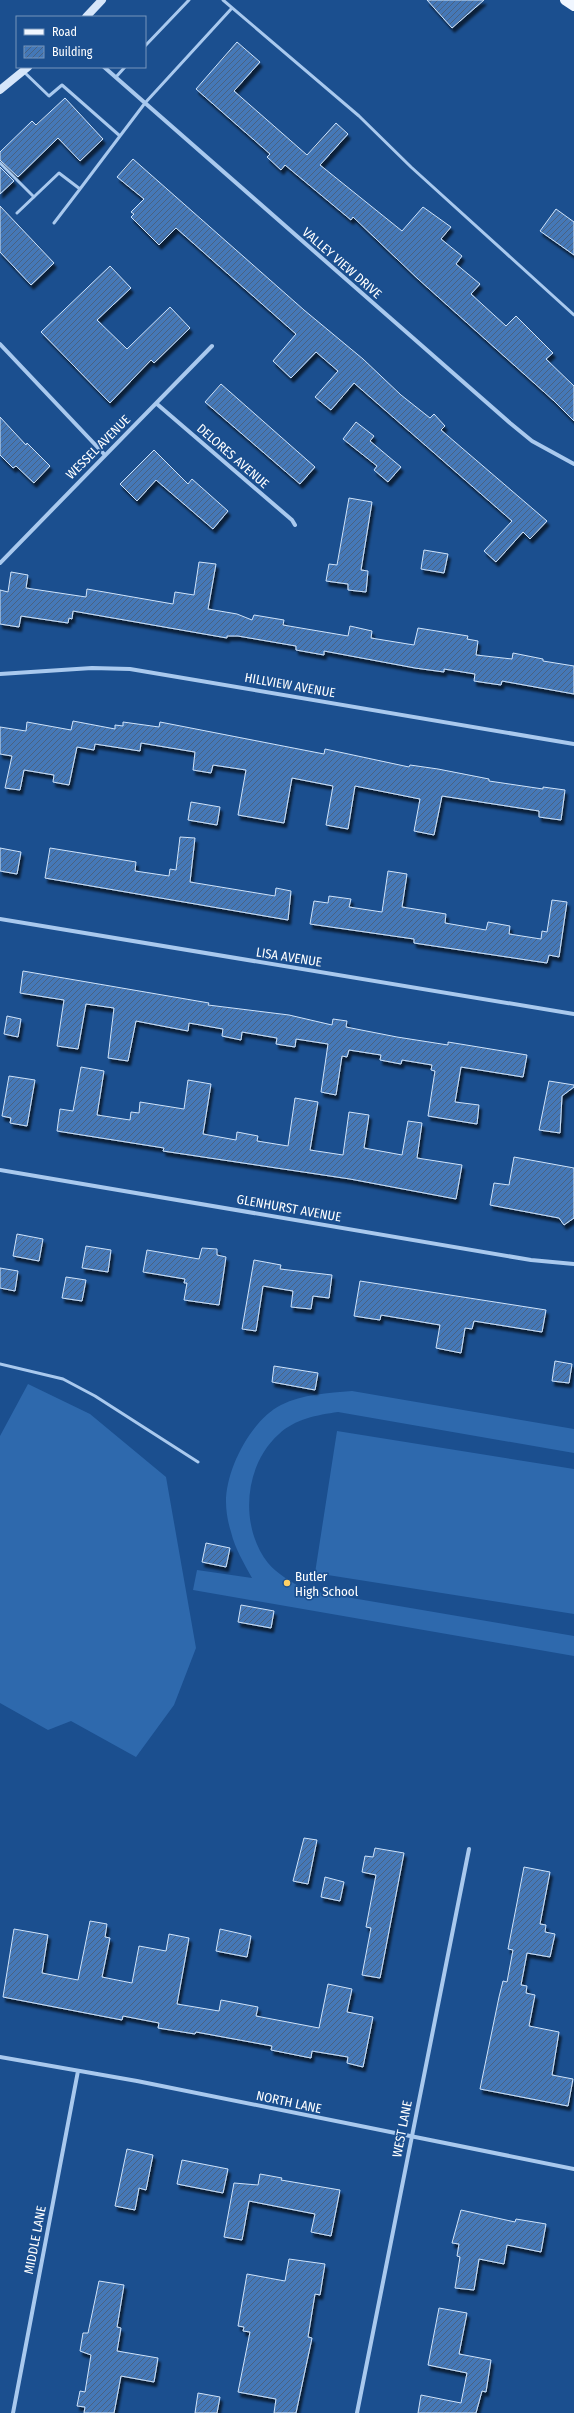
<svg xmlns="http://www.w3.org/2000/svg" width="574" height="2413" font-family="'Fira Sans Condensed',sans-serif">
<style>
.pitch{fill:#2e69ad}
.building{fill:url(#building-hatch);stroke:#cfe3fa;filter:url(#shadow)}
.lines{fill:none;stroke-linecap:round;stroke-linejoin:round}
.lane{stroke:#a9c9ee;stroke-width:3}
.street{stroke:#a9c9ee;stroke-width:4}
.secondary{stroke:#d6e6fa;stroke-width:8}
.primary{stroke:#f0f6ff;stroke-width:10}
.poi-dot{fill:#ffd166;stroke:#1b4f8f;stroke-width:1.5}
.labels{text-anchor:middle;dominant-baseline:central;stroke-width:3.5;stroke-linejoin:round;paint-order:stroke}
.street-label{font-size:13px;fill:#fff;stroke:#1b4f8f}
.poi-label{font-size:13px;fill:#fff;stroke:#1b4f8f;text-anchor:start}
</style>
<defs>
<pattern id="building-hatch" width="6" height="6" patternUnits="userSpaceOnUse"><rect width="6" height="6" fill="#4478b7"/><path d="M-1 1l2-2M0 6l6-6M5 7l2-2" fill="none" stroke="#486282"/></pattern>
<filter id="shadow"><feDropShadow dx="2.5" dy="4.5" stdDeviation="1" flood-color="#0009"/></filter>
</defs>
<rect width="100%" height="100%" fill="#1b4f8f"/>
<!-- pitch -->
<path class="pitch" d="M28,1384l62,30 76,63 30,171 -22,57 -38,52 -65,-36 -23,9 -48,-27v-267z
M352,1391l222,38v24l-236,-41c-21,3 -43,7 -59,22 -35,31 -40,92 -11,129 9,11 24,19 37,27l269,46v20l-381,-66 4,-20 55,8c-8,-15 -17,-29 -21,-46 -3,-9 -5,-21 -5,-30 0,-33 25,-82 55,-97 22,-11 47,-12 71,-14z
M337,1431l237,38v145l-259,-41z"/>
<!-- building -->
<path class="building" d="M427,0h57l-32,28z
M237,42l23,20 -26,29 73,64 29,-32 12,11 -28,31 82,66 21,-24 28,20 -10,12 21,17 -6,8 24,20 -9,10 35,32 10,-10 37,37 -7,6 28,27v35l-21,-21 -135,-121 -65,-62 -2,3 -66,-55 -4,5 -14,-13 3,-3 -74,-65z
M65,98l38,41 -23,22 -22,-23 -40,39 -18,-17v-8l32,-31 4,4z
M133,159l171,151 59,49 38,36 29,23 4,-4 11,12 -4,4 106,91 -17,18 -7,-7 -27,30 -12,-11 28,-30 -158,-138 -23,27 -16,-13 23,-26 -22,-19 -25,26 -18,-17 23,-27 -120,-106 -17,17 -28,-28 3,-3 -3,-2 13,-13 -27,-22z
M0,167l14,14 -14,13z
M0,206l54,57 -23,22 -31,-33z
M556,209l18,13v33l-34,-24z
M110,266l21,22 -34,32 30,29 43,-42 20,21 -36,35 -3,-3 -41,43 -69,-71z
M221,384l94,83 -15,17 -95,-82z
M0,417l26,28 1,-2 23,23 -16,17 -18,-17 -3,2 -13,-13z
M356,422l18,14 -4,5 31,26 -13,15 -14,-12 3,-4 -34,-27z
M154,450l34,34 4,-5 36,32 -15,18 -57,-49 -19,21 -17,-17z
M349,498l23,4 -11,68 7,1 -2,21 -18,-2v-6l-22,-3 3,-17 8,1z
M424,550l24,4 -4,19 -23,-4z
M199,562l17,2 -8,45 29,5 15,6 2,-5 30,5 -1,5 65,11 2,-10 22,5 -1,7 43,7 4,-17 50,8 -1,3 11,2 -2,14 36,4 1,-6 30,6v2l31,5v28l-72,-13 -1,4 -27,-4 1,-7 -31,-5v3l-29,-4 -91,-17v4l-28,-5v-4l-58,-10h-11v2l-154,-27 -1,8 -3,-1 -1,5 -47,-7 -2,11 -19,-3v-34l8,2 3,-20 17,3 -2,13 60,9 1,-8 86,15 2,-12 19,3z
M73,721l42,8v-4l8,1v-4l36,5 1,-5 164,32 1,-5 84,18 1,-2 28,4 51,10v2l54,8v-2l22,3 -4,30 -22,-3v-6l-97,-15 -8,39 -20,-4 6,-32 -65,-13 -7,43 -22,-4 7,-39 -41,-8 -8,45 -46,-8 8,-45 -33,-5 -2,8 -18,-3 2,-18 -54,-9 -1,8 -45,-7 -1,6 -17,-3 -8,38 -16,-3 1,-7 -30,-5 -4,20 -15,-2 7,-32 -12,-2v-27l26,4 1,-9 44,8z
M191,802l29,5 -3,18 -29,-5z
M180,837l15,1 -5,44 85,14 1,-8 15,3 -3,29 -243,-42 5,-30 86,14 -1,9 34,5 1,-7 6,1z
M0,848l21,4 -4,22 -17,-3z
M388,871l19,3 -5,33 44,7 -1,9 41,7 2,-8 22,4 -1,8 32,5 1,-8 5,1 5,-32 15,2 -8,55 -10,-2 -2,8 -133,-20v-4l-104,-15 4,-23 14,2 1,-7 22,3 -2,8 33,5z
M23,971l186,32 -1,2 81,10 43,10 1,-6 14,2 -1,6 51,10 51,8v-3l79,13 -4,22 -62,-10 -6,35 24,3 -2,19 -49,-8 7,-45 -4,-1 1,-5 -30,-5 -1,4 -21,-4 1,-5 -32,-5 -2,7 -5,-1 -6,39 -15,-3 7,-48 -32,-5 -1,8 -19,-3 1,-6 -35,-6 -1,8 -19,-4 1,-7 -34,-6 -1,8 -52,-10 -8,40 -20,-3 6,-50 -28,-4 -8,45 -21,-3 7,-46 -44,-7z
M7,1016l14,3 -3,18 -14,-3z
M81,1067l23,4 -7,44 33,5 1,-8 8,1 1,-11 44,7 4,-29 23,4 -8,50 33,6 1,-8 21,4 -1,5 31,5 7,-48 23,4 -8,48 33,5 6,-43 20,3 -5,33 38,7 6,-34 14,2 -5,35 45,7 -6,34 -106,-20 -187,-28 1,-3 -107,-17 3,-22 13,2z
M9,1076l26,4 -8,46 -17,-3 1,-5 -9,-2z
M549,1081l25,4v2l-12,9 -2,37 -21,-3z
M514,1157l60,11v50l-10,7 -5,-7 -69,-13 4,-22 15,2z
M17,1234l26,5 -4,22 -26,-5z
M86,1246l25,4 -3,22 -26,-4z
M202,1248l15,1v6l9,2 -7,48 -35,-5 3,-17h-3l1,-4 -42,-7 4,-22 52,9z
M254,1260l27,5 -1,4 52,6 -3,23 -16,-2 -2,13 -20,-2 2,-16 -30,-5 -7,45 -14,-2z
M0,1268l18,3 -3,20 -15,-3z
M66,1277l20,3 -4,21 -20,-3z
M360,1281l186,29 -4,22 -68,-11 -2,8 -7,-1 -4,25 -25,-5 4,-23 -59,-10 -1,5 -26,-4z
M555,1361l17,3 -3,19 -17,-2z
M274,1366l44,7 -3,17 -43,-8z
M206,1543l24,5 -4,19 -24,-5z
M241,1605l33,6 -3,17 -33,-6z
M304,1838l13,2 -9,44 -15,-3z
M375,1848l29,5 -24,125 -18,-3 9,-47 -5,-1 10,-52 -14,-3 3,-16 8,1z
M524,1867l26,5 -10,52 6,1 -1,7 10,2 -5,23 -23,-4 -6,32 6,1 -1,7 9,2 -6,31 30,6 -7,43 21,4 -5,27 -88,-17 19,-92 4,-16 4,1 6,-32 -5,-1z
M325,1877l19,5 -4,19 -19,-4z
M90,1921l17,3 -2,13 5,1 -8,39 30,6 7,-37 27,5 3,-17 20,4 -12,66 42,7 2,-11 37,7 -2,9 63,12 9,-44 24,5 -5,23 26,5 -10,50 -16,-4 1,-6 -36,-6 -1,7 -40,-8 1,-4 -76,-14 -1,2 -37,-6 1,-5 -36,-7 -1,4 -119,-23 11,-68 34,6 -6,38 36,7z
M220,1929l31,7 -4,21 -31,-6z
M127,2149l26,6 -7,35 -7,-2 -4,22 -20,-4z
M182,2160l46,9 -5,24 -46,-9z
M260,2174l22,4 -1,2 59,10 -9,46 -20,-4 4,-18 -66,-13 -7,39 -18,-3 10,-54 24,2z
M461,2210l54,12 1,-3 30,5 -5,28 -34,-7 -3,19 -25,-5 -5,31 -19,-2 5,-31 -3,-1 2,-12 -7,-1z
M289,2259l36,5 -5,31 -5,-1 -7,43 4,1 -16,75h-22l2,-14 -38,-7 12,-60 -7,-1 1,-4 -6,-1 9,-52 38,7z
M99,2281l25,4 -7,42 4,1 -4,23 41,7 -4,24 -33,-6 -7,37h-30l1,-6 -8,-1 3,-15 5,1 6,-37 -11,-4 3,-18h5z
M439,2308l28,5 -8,41 32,6 -5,32 -4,-1 -6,22h-58l3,-18 40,8 6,-30 -39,-8z
M198,2393l22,4 -3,16h-22z"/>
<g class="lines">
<!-- lane -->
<path class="lane" d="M223,0l136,116 52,51 163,148
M145,46l44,-46
M23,71l26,25 13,-11 58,51 25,-33 87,-95
M116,77l9,-10
M0,163l34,34
M17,213l42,-40 21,16 40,-53
M54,223l26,-34
M0,1364l63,15 32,17 103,66"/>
<!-- street -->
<path class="street" d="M104,67l406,356 22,18 42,23
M0,344l104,110
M157,404l135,116 3,5
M0,563l212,-217
M0,674l92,-6 38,1 444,75
M0,919l574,95
M0,1170l531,90 43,4
M0,2057l137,24 437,88
M13,2413l65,-342
M357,2413l112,-564"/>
<!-- secondary -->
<path class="secondary" d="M86,17l16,-17
M0,90l28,-23"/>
<!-- primary -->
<path class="primary" d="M565,0l9,6"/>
</g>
<!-- markers -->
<circle class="poi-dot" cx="287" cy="1583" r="4"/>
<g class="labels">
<!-- street labels -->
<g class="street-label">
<text transform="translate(342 263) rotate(41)">VALLEY VIEW DRIVE</text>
<text transform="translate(98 447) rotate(-45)">WESSEL AVENUE</text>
<text transform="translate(233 456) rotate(41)">DELORES AVENUE</text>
<text transform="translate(290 685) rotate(10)">HILLVIEW AVENUE</text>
<text transform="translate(289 957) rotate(9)">LISA AVENUE</text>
<text transform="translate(289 1208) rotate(10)">GLENHURST AVENUE</text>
<text transform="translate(289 2102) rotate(12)">NORTH LANE</text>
<text transform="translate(402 2129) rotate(-79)">WEST LANE</text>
<text transform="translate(35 2240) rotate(-79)">MIDDLE LANE</text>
</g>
<!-- poi labels -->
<g class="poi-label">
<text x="295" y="1576">Butler<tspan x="295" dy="15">High School</tspan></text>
</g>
</g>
<!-- legend -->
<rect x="16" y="16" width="130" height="52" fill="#1b4f8f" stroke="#7695bc"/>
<rect x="24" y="29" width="20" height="6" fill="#f0f6ff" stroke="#7695bc"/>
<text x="52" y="36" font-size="12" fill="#ffffff">Road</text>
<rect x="24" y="46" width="20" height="12" fill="url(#building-hatch)" stroke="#7695bc"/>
<text x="52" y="56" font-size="12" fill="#ffffff">Building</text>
</svg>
